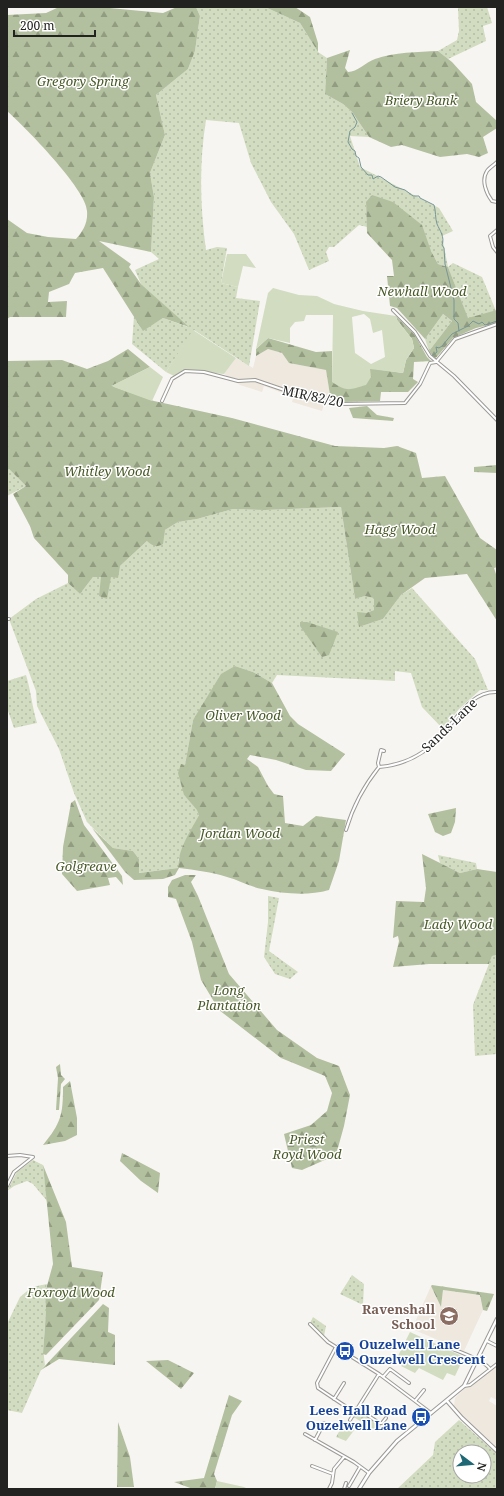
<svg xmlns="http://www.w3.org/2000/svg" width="504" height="1496" font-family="'Noto Serif',serif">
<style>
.built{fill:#eee8de}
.grass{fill:url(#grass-dots);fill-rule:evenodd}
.forest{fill:url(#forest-firs)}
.park{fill:url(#park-crowns)}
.garden{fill:#d1dcc0;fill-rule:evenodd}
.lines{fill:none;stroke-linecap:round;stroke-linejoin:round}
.stream{stroke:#779696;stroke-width:1}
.minor-casing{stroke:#9c9a97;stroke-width:4}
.tertiary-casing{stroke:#9c9a97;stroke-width:4.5}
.minor{stroke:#fff;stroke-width:2}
.tertiary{stroke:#fff;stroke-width:2.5}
.labels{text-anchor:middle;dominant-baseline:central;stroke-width:3;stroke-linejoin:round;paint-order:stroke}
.park-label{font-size:13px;font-style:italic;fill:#495a27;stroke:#fff}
.street-label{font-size:13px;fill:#222220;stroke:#fff}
.education-label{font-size:13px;font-weight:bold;fill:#785e54;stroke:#fff;text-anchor:end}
.transit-label{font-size:13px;font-weight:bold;fill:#164399;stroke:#fff;text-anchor:start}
</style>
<defs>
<pattern id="grass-dots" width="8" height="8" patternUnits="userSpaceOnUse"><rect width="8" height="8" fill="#d1dcc0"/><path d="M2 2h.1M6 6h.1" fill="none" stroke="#b3bca5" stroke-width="1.8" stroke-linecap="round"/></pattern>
<pattern id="forest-firs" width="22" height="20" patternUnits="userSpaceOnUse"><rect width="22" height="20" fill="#b3c09f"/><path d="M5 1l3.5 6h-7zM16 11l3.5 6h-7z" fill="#919c81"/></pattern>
<pattern id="park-crowns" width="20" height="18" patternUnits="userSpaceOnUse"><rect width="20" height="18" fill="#d1dcc0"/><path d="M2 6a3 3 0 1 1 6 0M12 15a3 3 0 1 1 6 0" fill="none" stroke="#b3bca5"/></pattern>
</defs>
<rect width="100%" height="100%" fill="#f7f5f1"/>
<!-- built -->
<path class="built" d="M268,349l14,4 7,10 37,7 4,25 12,7 -1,6 -17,-4 -2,7 -30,-9 1,-5 -29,-11 -2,6 -22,-7 -16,-11 12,-16 17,10 3,-12z
M431,1286l10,21 2,-17 37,5 3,15 -19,41 -52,-22z
M497,1364v36l-6,-3 -2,4 8,5v41l-32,-28 -11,-13 1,-8 9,-9z"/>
<!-- grass -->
<path class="grass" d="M196,7h69l35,16 18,29 9,6 -2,36 18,10 9,8 17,25 -19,-1 10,31 79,41 14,23 -11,5 6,31 5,-4 29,14 14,34 -28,8 -20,-52 -10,-3 -7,-13 -65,-48 1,24 -8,-2 -25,22h-5l-3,5 3,9 -20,9 -15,-36 -23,-32 -20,-39 -12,-40 -33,-3c-7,43 -6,87 0,130l11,-3 10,1 -6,35 17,4 -2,11 24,3 -11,65 -55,-36 -28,42 -34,-28 2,-28 9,14 20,-12 25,9 -47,-43 -6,-14 24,-11 -8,-7 3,-55 -4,-24 15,-38 -9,-40 32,-26 7,-18 5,-35z
M458,7h29l5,16 -9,3 3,15 -38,18 -10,-8 19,-11 2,-9z
M443,314l9,7 -23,30 -4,-12z
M8,468l18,18 -19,10v-26z
M341,507l14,92 10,-3 9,1v13l-8,3 -7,14 24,-8 18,-24 11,-7 63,71 13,31h-8l-21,19 -16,20 -21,-22 -11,-34 -16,-2v10l-118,-6 -5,8 -19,-11 -18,-6 -42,54 -8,45 -1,30 14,15 1,5 -21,45v8l-40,5 1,-14 -6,-8 -20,-3 -26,-26 -13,-29 -15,-44 -22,-43 -1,-15 -27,-72 27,-20 32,-16 12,11 13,-17h18l9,-11 27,-25 31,-19 19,-3 36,-10 32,1z
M26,675c5,16 6,32 11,48l-23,5 -7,-20v-27z
M438,855l38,8 1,6 -17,4 -20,-10z
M268,896l11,2 -10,53 29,21 -8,7 -15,-5 -11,-17 4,-35z
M497,955v99l-22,2 -2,-51 19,-49z
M33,1160l10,5 4,36 -14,-17 -6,-3 -13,5 -7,5 10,-19z
M352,1275l12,9 -1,21 -23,-11z
M47,1284c-3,10 -1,18 -1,28 -1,18 -4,35 -1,53l-4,5 -19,43 -15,-3v-86l13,-27 12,-10z
M313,1317l13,9 -2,10 -14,-13z
M357,1409l21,15h4l-4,8 -26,-16z
M459,1420l38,34v34l-100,1 36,-34 2,-13zM460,1452h24v24h-24z"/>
<!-- forest -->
<path class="forest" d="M59,7h40l64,6 14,-6h19l4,9 -5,35 -7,18 -32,26 9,40 -15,38 4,24 -3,55 -52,-11 32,23 -2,3 12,17 48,43 -26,-9 -20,13 -40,-63 -28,5 -6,11 -20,8 -1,10 19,-1 -1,16h-56l-3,2v-100l20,14 21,4 28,2c7,-8 12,-16 11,-28 0,-21 -63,-85 -80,-100v-96l39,-2z
M265,7h30l15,10 8,26v9l-18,-29z
M350,50l-5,18 3,4c9,0 18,-10 27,-13 19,-7 43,-7 63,-8l14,11 20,22 4,18 21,19v7l-14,9 5,16 -9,4 -12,-3 -27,3 -38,-12 -11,2 -22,-10 -17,-25 -9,-8 -18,-10 2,-36z
M372,195l21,7 29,23 9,26 7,13 10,3 20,51 29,-8v13l-21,5 -23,10 -18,21 -6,-8 23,-30 -9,-7 -18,25 -28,-31 -7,-2 -3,-30h7l-2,-16 -25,-27 -1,-31z
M396,316l19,19 12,22 4,4 -17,1 -1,17 5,3 -10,10h-27l-1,9 -38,1 -12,-7 -4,-25 -37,-7 -7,-10 -14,-4 -12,7v-7l12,-11 48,14 16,-1v31l37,-14 34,5 3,-13 8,-12 -2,-9 -15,-19z
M128,349l22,18 -38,19 42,15 78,17 103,28 49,2 13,-2 19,7 6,25 23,-2 35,62 17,12v17l-3,1 3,9v44l-30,-47 -42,4 -24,17 -18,24 -24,8 -2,-15 9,1 8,-3v-12l-9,-2 -10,3 -14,-92 -76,3 -32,-1 -36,10 -19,3 -13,8 -2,14c-7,4 -10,2 -16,-3l-27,25 -2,12 -7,-1 -4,22 -8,-3 2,-19h-8l-13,17 -12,-11v-8l-34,-37 -4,-12 -17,-32 13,-8 -17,-17 -2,1v-109l55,-1 25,9 21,-8z
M367,406l10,9 17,3 -1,3 -40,-3 -4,-10z
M497,465v8l-23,-1v-5z
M300,622h7l31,10 -9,23 -7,2 -22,-31z
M235,666l18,6 19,11 18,33 8,8 47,30 -14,17 -25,-1 -30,-10 -26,-5 -3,4 11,8 10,19 6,8 9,2 2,27 18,3 13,-10 30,4 -7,41 -10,29c-21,6 -45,4 -67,-1 -12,-2 -23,-9 -35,-12 -15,-5 -32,-7 -48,-9l-4,7 -12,4 -29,1 -9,-8 -33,-44 21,20 20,3 6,8v14l39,-5c0,-19 12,-36 21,-53l-2,-5 -13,-15 -6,-22 3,-9 4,1 8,-45 28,-46z
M75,800l9,25 38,51 1,9 -7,-8 -8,1 2,7 -33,6 -15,-17 1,-27 8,-44z
M456,808l-1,14 -4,11 -8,3 -8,-4 -7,-18z
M422,854l38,19 17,-4 20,3v83l-5,1 -3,8h-60l-36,3 6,-26 -1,-5 -5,2 3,-37 28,1 2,-14z
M185,875h11l-5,7 7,14 31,78 48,56 40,28 22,8 11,29 -6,31 -8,29 -34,15 -10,-2 -8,-34 27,-9 16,-14 5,-18 -7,-17 -44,-18 -62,-48 -18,-30 -9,-38 -16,-43 -8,-2v-10l4,-7z
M60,1064l1,11 4,4 -4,5 -2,26h-3l2,-32 -2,-11z
M70,1081l7,37v17l-12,6 -22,4c18,-22 20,-30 20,-58z
M122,1153l38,20 -2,20 -17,-12 -21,-20z
M43,1165l23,57 6,45 31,5 -4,28 -53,55 -3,-1 3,-43 -1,-18 8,-29z
M432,1285l62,9 -7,17 -4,-1 -3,-15 -37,-5 -2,17 -10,-21z
M103,1304l6,4 -1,24 7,3v30l-56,-6 -18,11z
M168,1360l26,13 -13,16 -35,-28z
M229,1395l13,6 -10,14 -18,59 3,7 -2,8h-22l-19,-7 30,-4z
M118,1422l12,35 4,30h-17z"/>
<!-- park -->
<path class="park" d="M345,1421l10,8 -9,12 -10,-4z"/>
<!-- garden -->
<path class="garden" d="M227,254h19l10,14 -13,-2 -5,21 -17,-4z
M273,288l26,7 18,1 17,8 29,7 33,5 1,4 15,19 2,9 -8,12 -3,13 -33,-4 1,8 -5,8c-17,5 -19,7 -34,-3l1,-67h-27l-2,6 -9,1 -5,6v15l-22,-5 -12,11 12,-56zM364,314l6,5 3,14 9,-3 3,27 -14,7 -16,-11 -3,-36z
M193,330l43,28 -12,16 -41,-4 -9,6 -8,-4z
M150,367l13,10 -11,24 -41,-15z
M410,1332l54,25 -9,19 -8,-3 -4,7 -24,-12 -4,5 -14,-7 3,-6 -7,-2z
M217,1481l27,6 4,2h-33z"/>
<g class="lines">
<!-- stream -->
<path class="stream" d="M352,113l5,9 -2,5 -5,4 -2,11 4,7 3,2 1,5 3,2 2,9 7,8h4l1,4 5,-3 3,1 14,10 10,3 8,6h6l1,2 14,7c2,6 1,13 3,19 3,7 8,13 5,21l2,3 1,16 9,36v19l4,4 1,8
M432,356l5,-4 -1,-5 3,1 3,-2 10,-12 16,-8 5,-5 6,3 3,-2 3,3 12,-4"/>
<!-- minor casing -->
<g class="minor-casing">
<path id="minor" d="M497,162c-3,3 -8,6 -10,9 -6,9 -1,22 5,30l5,1
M497,230l-7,6 3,11 4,5
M393,310l22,22 15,24 24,20 43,44
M162,401l10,-22 13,-8 19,1 34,9 17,-1 41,14 44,10 65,-1 15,-19 10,-21 6,-1 19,-23 42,-15
M7,619h2
M379,767l-1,-4 3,-13 3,1
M346,830c7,-24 17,-43 33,-63 24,-2 46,-13 62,-31 16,-17 29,-45 56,-44
M7,1156l13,-1 13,2 -19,15 -7,14
M310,1324l18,18 51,32 52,39
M487,1341l10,5
M336,1347l-19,36 1,5 36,24
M448,1347c11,5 36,13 42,22
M383,1377l7,-8 19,14
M464,1386l6,-1 27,-21
M334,1399l10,-16
M415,1401l9,-11
M357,1408l22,15h3l4,-5
M350,1420l29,-46
M305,1434l49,28 15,11
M315,1440l9,-17
M312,1466l21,8
M349,1486l11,-19
M329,1489l3,-6 2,-14 10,-12
M344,1489l2,-6"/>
</g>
<!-- tertiary casing -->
<g class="tertiary-casing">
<path id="tertiary" d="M447,1401l15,17 35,33
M359,1489l10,-16 28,-32 67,-55 33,-67"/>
</g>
<!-- minor -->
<use href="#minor" class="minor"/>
<!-- tertiary -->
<use href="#tertiary" class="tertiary"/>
</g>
<!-- icons -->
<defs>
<g id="school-disc" transform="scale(1)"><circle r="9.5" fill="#8d6e63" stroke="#fff"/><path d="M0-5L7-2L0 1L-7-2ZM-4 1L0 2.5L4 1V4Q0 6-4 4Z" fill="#fff"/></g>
<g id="bus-disc" transform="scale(1)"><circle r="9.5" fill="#1a4fb4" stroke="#fff"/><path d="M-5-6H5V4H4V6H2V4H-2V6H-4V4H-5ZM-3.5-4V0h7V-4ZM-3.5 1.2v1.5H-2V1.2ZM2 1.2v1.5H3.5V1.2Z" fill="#fff"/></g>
</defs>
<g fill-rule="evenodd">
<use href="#school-disc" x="449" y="1316"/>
<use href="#bus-disc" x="345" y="1351"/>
<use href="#bus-disc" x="421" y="1417"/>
</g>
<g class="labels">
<!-- park labels -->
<g class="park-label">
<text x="83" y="81">Gregory Spring</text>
<text x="421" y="100">Briery Bank</text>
<text x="422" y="291">Newhall Wood</text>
<text x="107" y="471">Whitley Wood</text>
<text x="400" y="529">Hagg Wood</text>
<text x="243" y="715">Oliver Wood</text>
<text x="240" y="833">Jordan Wood</text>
<text x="86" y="866">Golgreave</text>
<text x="458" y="924">Lady Wood</text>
<text x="229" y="990">Long<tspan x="229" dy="15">Plantation</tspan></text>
<text x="307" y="1139">Priest<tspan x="307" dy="15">Royd Wood</tspan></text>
<text x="71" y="1292">Foxroyd Wood</text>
</g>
<!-- street labels -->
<g class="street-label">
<text transform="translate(313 396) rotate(12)">MIR/82/20</text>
<text transform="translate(449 725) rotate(-44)">Sands Lane</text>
</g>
<!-- education labels -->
<g class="education-label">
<text x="435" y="1309">Ravenshall<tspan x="435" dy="15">School</tspan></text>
</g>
<!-- transit labels -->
<g class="transit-label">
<text x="359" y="1344">Ouzelwell Lane<tspan x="359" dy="15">Ouzelwell Crescent</tspan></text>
<text x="407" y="1410" text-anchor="end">Lees Hall Road<tspan x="407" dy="15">Ouzelwell Lane</tspan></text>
</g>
</g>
<!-- border -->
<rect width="504" height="1496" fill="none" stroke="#222220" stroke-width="16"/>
<!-- north arrow -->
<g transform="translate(472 1464) rotate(106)"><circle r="19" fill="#ffffff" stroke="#a7a7a6"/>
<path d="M0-3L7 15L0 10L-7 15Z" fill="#1f6875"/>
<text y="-6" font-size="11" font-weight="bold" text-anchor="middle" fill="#222220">N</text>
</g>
<!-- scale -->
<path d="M14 30v6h81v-6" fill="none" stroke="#222220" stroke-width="2"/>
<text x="20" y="30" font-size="12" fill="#222220" stroke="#ffffff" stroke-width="3" paint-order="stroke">200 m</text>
</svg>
